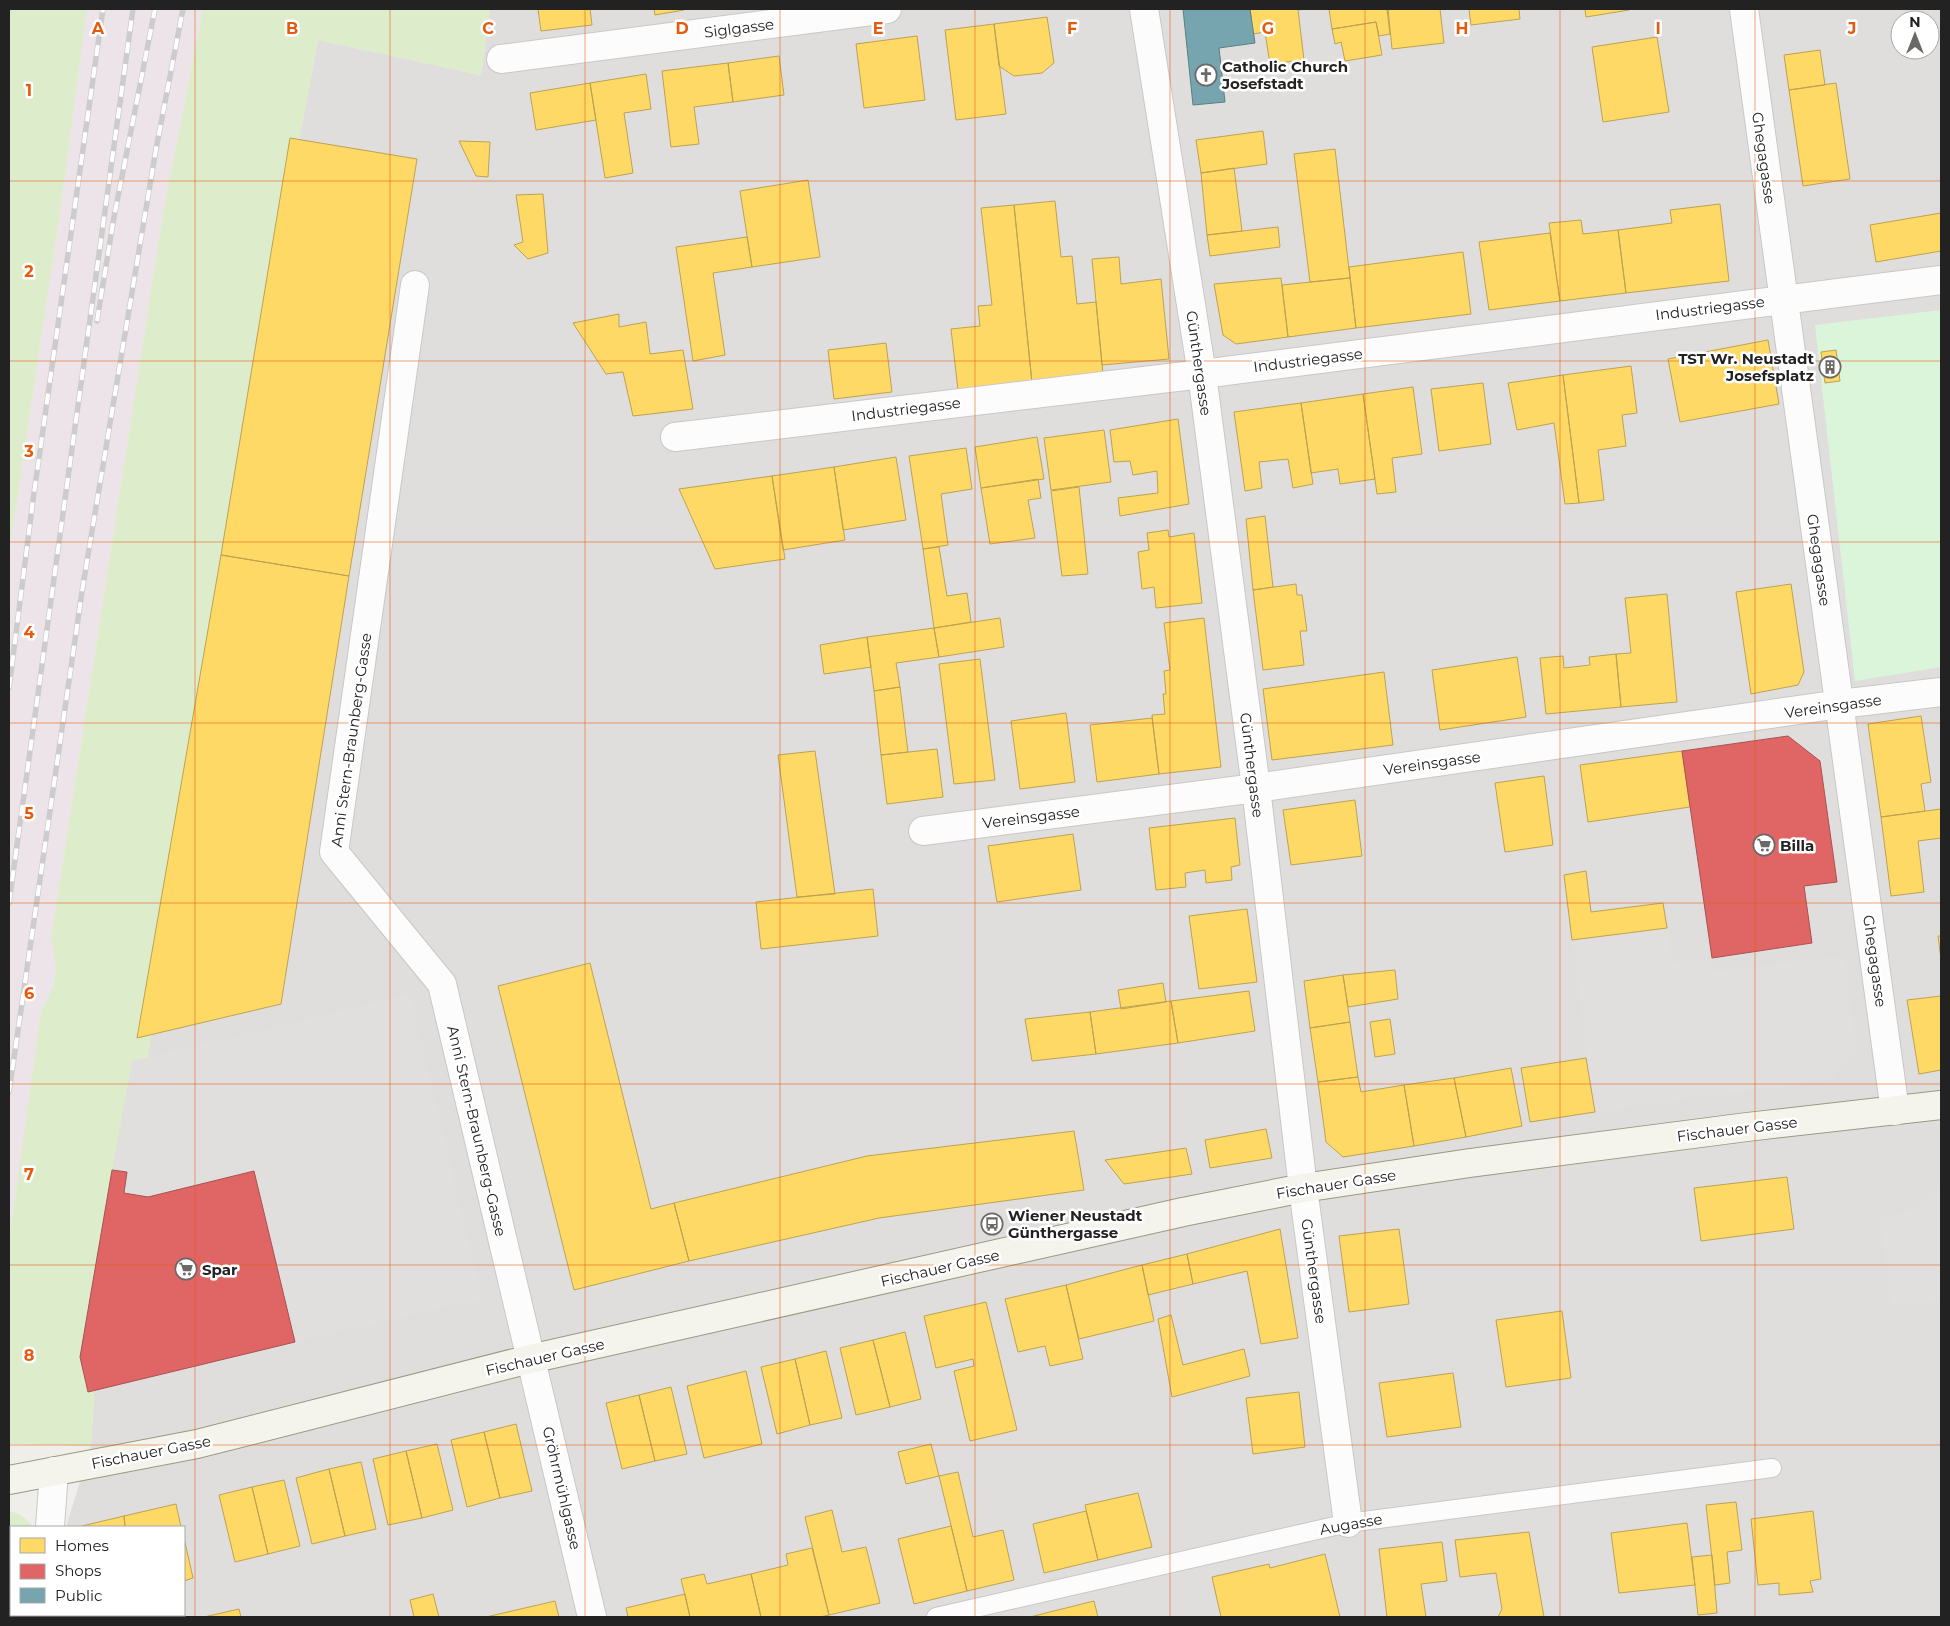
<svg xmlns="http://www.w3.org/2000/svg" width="1950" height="1626" font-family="Montserrat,sans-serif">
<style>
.residential{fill:#dfdedc;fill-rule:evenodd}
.industrial{fill:#ede4e9}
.grass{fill:#ddeccb}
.park{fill:#daf5da}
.parking{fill:#e0dfde}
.homes{fill:#ffd966;stroke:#bda252}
.shops{fill:#e06666;stroke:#a75252}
.public{fill:#76a5af;stroke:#5d7e85}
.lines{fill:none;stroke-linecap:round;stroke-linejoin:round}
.lane-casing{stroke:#c9c8c7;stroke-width:20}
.street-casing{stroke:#c9c8c7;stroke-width:30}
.secondary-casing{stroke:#999a82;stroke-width:30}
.lane{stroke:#fdfcfc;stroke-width:18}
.street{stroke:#fdfcfc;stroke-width:28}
.secondary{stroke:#f4f4ed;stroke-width:28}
.rail-casing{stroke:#ccc;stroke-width:5.5}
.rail{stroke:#fff;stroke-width:4;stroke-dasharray:11;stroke-linecap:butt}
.grid{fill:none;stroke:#e8590c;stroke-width:1;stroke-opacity:0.55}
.labels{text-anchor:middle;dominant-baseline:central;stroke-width:5;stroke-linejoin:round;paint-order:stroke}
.street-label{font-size:15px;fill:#222;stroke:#fff}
.poi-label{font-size:15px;font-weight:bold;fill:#222;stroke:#fff;text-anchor:start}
.grid-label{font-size:16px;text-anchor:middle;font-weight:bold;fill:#e8590c;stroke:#fff;stroke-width:5;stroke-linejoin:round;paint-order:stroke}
</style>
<rect width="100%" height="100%" fill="#f0eeeb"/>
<!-- residential -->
<path class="residential" d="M490,9h1451v1608h-1889v-2h132v-88h-118l25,-81 4,-70 201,-1220 22,-116 163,35zM1900,20h30v30h-30z"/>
<!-- industrial -->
<path class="industrial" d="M87,9h116l-40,204 -112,725 6,23 -5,29 -11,22 -32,228v-686l53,-356z"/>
<!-- grass -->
<path class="grass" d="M9,9h78l-25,189 -53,356z
M203,9h287l-9,66 -163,-35 -22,116 -201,1220 -4,70 -82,-2v-204l32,-228c16,-30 18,-41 10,-74l112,-725z
M9,1512c9,-1 19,8 24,15h-22v88h41v2h-43z"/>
<!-- park -->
<path class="park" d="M1941,310v357l-86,14 -40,-356z"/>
<!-- parking -->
<path class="parking" d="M1667,928l5,35 40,-5 2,14 130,-17 13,94 -23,30 -239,33 -23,-172z
M410,994l72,305 -187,43 -41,-170 -106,25 -24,-4 3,-21 -15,-2 20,-109z
M1941,1185v115l-50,7 -11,-91 30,-4z"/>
<!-- homes -->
<path class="homes" d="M538,9h52l2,16 -51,6z
M654,9h30v1l-29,5z
M1250,9h58l-10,1 6,50 -34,4 -5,-32 -12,2z
M1329,9h58l3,25 -11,2 -3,-14 -44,7z
M1388,9h52l4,34 -52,6z
M1469,9h50l1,10 -49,6z
M1585,9h44v1l-43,7z
M1047,17l7,46 -12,10 -28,3 -15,-10 -5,-42z
M1376,22l6,33 -37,6 -4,-19 -6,2 -3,-15z
M994,24l12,90 -50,6 -11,-90z
M917,36l8,64 -61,8 -8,-64z
M1657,37l12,75 -66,10 -11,-75z
M1820,50l5,35 -36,5 -5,-35z
M779,56l5,39 -51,7 -5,-39z
M728,63l5,39 -39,5 5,37 -28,3 -9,-76z
M646,74l5,35 -27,4 9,60 -28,5 -15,-95z
M590,83l6,37 -60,10 -6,-37z
M1836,83l14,96 -47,7 -14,-96z
M1263,131l4,33 -66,9 -5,-33z
M290,138l127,21 -68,417 -128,-21z
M459,141l31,1 -2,35 -12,-1z
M1335,149l15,129 -40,4 -16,-128z
M1234,168l8,63 -35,4 -6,-62z
M808,180l12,77 -68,10 -12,-76z
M543,194l5,59 -20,6 -14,-14 9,-3 -7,-47z
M1055,201l6,56 11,-1 5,48 19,-2 7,72 -71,9 -18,-178z
M1720,204l9,77 -103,12 -8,-63 54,-7 -2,-13z
M1014,205l18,178 -74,7 -7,-61 29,-3 -2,-20 14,-1 -11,-97z
M1941,213v38l-65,11 -6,-37z
M1581,220l2,14 35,-4 8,63 -66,8 -11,-78z
M1278,227l2,20 -70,9 -3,-21z
M1550,233l10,68 -71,9 -10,-68z
M747,237l5,30 -39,6 12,82 -32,6 -17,-114z
M1463,252l8,62 -115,14 -7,-61z
M1119,257l2,27 40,-5 8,80 -67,6 -10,-106z
M1281,278l7,59 -52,7 -13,-9 -9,-51z
M1350,278l6,50 -68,9 -6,-52z
M619,314v13l27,-5 4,32 33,-4 10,59 -60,7 -10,-44 -17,2 -33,-51z
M1768,340l11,64 -99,18 -12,-63z
M886,343l6,49 -58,7 -6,-49z
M1836,350l4,31 -15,2 -4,-31z
M1631,366l6,47 -15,2 4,31 -28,4 6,50 -25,3 -16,-128z
M1563,375l16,128 -14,1 -11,-81 -37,7 -9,-47z
M1483,383l8,61 -52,7 -8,-62z
M1413,387l9,67 -30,4 4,34 -19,2 -14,-100z
M1363,394l12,85 -35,5 -2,-15 -27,4 -10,-70z
M1301,403l12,81 -20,4 -5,-29 -29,3 3,26 -17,3 -11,-79z
M1178,419l11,85 -69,12 -2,-18 40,-5 -1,-22 -24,4 -3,-14 -16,1 -4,-32z
M1104,430l7,52 -60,8 -7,-52z
M1037,437l7,42 -63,9 -6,-41z
M966,448l6,41 -31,5 7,51 -25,4 -14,-93z
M896,457l10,63 -63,10 -9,-63z
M834,467l11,73 -62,10 -11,-74z
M772,476l13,83 -70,10 -36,-80z
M1038,479l3,19 -13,2 7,38 -45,6 -9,-56z
M1079,487l9,87 -26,2 -11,-85z
M1265,516l8,71 -20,3 -7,-71z
M1168,530l1,7 25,-4 8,70 -46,5 -2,-21 -12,2 -4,-37 11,-2 -2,-17z
M939,547l8,49 20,-3 4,29 -37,6 -11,-79z
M221,555l128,21 -68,428 -144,34z
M1296,584l1,11h5l5,36h-7l4,34 -41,5 -10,-80z
M1791,584l13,88 -6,13 -47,9 -15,-102z
M1667,594l10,108 -56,5 -5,-53 15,-1 -6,-55z
M1000,618l4,29 -65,10 -5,-29z
M1204,618l17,149 -62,7 -7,-59 13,-1 -2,-20h3l-2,-23 6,-1 -6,-47z
M934,628l5,29 -43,6 4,24 -26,4 -7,-54z
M867,637l4,30 -47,7 -4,-29z
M1616,654l5,53 -75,7 -6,-56 23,-2 1,12 26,-3 -1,-8z
M1517,657l9,60 -86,13 -8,-60z
M980,659l15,121 -41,4 -15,-120z
M1384,672l9,73 -121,15 -9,-71z
M900,687l8,65 -27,3 -7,-64z
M1066,713l9,69 -55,7 -9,-68z
M1921,716l10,66 -10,2 4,27 -44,6 -13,-93z
M1152,718l7,56 -62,8 -7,-57z
M937,749l6,48 -56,7 -6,-49z
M815,751l20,143 -38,3 -19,-142z
M1682,751l8,56 -102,15 -8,-57z
M1544,776l9,69 -48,7 -10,-69z
M1355,800l7,56 -71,9 -8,-55z
M1941,809v29l-23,3 6,51 -33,4 -10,-79z
M1235,818l5,47 -9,2 1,13 -26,3 -1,-13 -20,3 1,14 -30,3 -7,-62z
M1073,834l8,56 -84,12 -9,-56z
M1586,871l5,41 72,-9 4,25 -95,12 -8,-65z
M873,889l5,47 -117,13 -5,-47z
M1247,909l10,73 -58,7 -10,-73z
M1938,936h3v23z
M590,963l61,246 23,-6 15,58 -115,29 -76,-304z
M1395,970l3,29 -50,8 -5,-32z
M1343,975l7,47 -40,6 -6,-47z
M1163,983l3,19 -45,7 -3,-19z
M1249,991l6,40 -77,12 -7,-42z
M1941,996v74l-22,4 -12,-74z
M1171,1001l7,42 -82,11 -6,-42z
M1090,1012l6,42 -64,7 -7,-42z
M1390,1019l5,35 -20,3 -5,-35z
M1350,1022l8,55 -40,5 -8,-54z
M1586,1058l9,54 -65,10 -9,-54z
M1511,1068l11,58 -56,11 -12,-59z
M1358,1077l3,15 43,-7 10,61 -71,11 -17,-15 -8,-60z
M1454,1078l12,59 -52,9 -10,-61z
M1266,1129l6,29 -62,10 -5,-28z
M1074,1131l10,59 -205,28 -190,43 -15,-58 193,-47z
M1186,1148l6,26 -68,10 -19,-24z
M1787,1177l7,52 -93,12 -7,-53z
M1280,1229l18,109 -37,6 -14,-73 -54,13 -6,-30z
M1399,1229l10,75 -60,8 -10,-76z
M1187,1254l6,30 -45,11 -6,-30z
M1142,1265l12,56 -75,18 -13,-54z
M1066,1285l17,74 -33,7 -5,-20 -27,6 -13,-53z
M986,1302l31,128 -47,11 -16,-70 20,-5 -1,-7 -37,9 -12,-52z
M1562,1311l9,67 -65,9 -10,-67z
M1171,1315l12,50 61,-16 6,27 -78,21 -14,-78z
M905,1332l16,67 -31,8 -17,-67z
M873,1340l17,67 -34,8 -16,-67z
M826,1351l16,67 -32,7 -15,-66z
M795,1359l15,66 -33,9 -16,-67z
M746,1371l16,73 -58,14 -17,-72z
M1453,1373l8,54 -74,10 -8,-54z
M671,1387l16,67 -32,7 -16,-66z
M1299,1392l6,55 -52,7 -7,-56z
M639,1395l16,66 -33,8 -16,-66z
M516,1424l16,67 -32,7 -16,-66z
M484,1432l16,66 -33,9 -16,-67z
M437,1444l16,66 -31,8 -16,-67z
M931,1444l8,32 -33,8 -8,-32z
M406,1451l16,67 -34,7 -15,-66z
M361,1462l15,67 -31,7 -16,-67z
M329,1469l16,67 -33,8 -16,-66z
M958,1472l15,65 30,-7 11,50 -47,11 -28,-115z
M284,1480l16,66 -32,8 -16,-67z
M252,1487l16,67 -33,8 -16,-67z
M1138,1493l14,54 -54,13 -13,-55z
M1736,1502l6,48 -15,2 3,31 -15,2 -9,-80z
M176,1504l5,23h-56l-1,-11z
M832,1510l10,42 24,-5 14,56 -51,12 -24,-98z
M1086,1511l12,49 -54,13 -11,-49z
M1813,1511l8,68 -11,2 3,11 -34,3v-12l-21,2 -7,-66z
M124,1516l1,11h-43v-1z
M1687,1523l8,62 -76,8 -8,-60z
M951,1526l16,65 -53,13 -16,-65z
M1529,1532l15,85h-46l4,-8 -6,-36 -36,4 -5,-37z
M184,1538l9,40 -9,3z
M1442,1542l5,39 -26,3 5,33h-39l-8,-68z
M812,1548l17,67 -9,2h-59l-10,-43 37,-9 -2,-11z
M1325,1554l15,63h-119l-9,-40 57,-13 1,4z
M1712,1555l5,58 -19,2 -6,-58z
M704,1574l3,10 44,-10 10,43h-71l-9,-38z
M433,1594l6,23h-25l-4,-17z
M685,1594l5,23h-62l-2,-9z
M555,1601l4,16h-73z
M1094,1601l4,16h-68z
M239,1609l2,8h-37z"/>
<!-- shops -->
<path class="shops" d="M1788,736l32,25 17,121 -33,4 8,57 -100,15 -30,-207z
M112,1170l15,2 -3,21 24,4 106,-26 41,171 -207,50 -8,-35z"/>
<!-- public -->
<path class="public" d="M1183,9h67l5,34 -36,5 6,54 -32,3z"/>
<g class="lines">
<!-- lane casing -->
<g class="lane-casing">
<path id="lane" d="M936,1617l412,-94 424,-55"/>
</g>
<!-- street casing -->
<g class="street-casing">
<path id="street" d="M1144,9l58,365 54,414 47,400 45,335
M1744,9l151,1102
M501,59l386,-50
M415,285l-81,567 108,132 150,633
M675,437l527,-63 739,-94
M923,831l333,-43 584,-84 101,-12
M50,1527l4,-56
M45,1617v-2"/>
</g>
<!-- secondary casing -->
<g class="secondary-casing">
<path id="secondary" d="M9,1480l188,-36 333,-85 653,-147 120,-24 167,-25 277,-36 194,-22"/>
</g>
<!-- lane -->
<use href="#lane" class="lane"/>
<!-- street -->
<use href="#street" class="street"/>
<!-- secondary -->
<use href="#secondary" class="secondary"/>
<!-- rail casing -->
<g class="rail-casing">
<path id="rail" d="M97,321l17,-104 41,-208
M9,688l24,-188 70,-491
M9,903l124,-894
M9,1092l74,-507 73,-436 27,-140"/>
</g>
<!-- rail -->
<use href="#rail" class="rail"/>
</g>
<!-- grid -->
<path class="grid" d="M195,9v1608M390,9v1608M585,9v1608M780,9v1608M975,9v1608M1170,9v1608M1365,9v1608M1560,9v1608M1755,9v1608M9,181h1932M9,361h1932M9,542h1932M9,723h1932M9,903h1932M9,1084h1932M9,1265h1932M9,1445h1932"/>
<!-- icons -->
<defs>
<g id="church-ring" transform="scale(1.125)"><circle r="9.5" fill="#fff" stroke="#6a6968" stroke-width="1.5"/><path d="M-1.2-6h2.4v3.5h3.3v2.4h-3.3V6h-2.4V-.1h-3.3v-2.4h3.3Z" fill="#6a6968"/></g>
<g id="building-ring" transform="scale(1.125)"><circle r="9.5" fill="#fff" stroke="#6a6968" stroke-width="1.5"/><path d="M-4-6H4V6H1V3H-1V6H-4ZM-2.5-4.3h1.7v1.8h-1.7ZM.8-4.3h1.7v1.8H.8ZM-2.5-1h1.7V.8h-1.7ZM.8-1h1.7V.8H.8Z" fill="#6a6968"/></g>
<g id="supermarket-ring" transform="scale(1.125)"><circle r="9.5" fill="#fff" stroke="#6a6968" stroke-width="1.5"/><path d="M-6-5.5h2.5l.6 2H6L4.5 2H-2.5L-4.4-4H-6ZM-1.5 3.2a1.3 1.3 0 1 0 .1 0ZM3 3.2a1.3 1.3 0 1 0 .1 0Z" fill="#6a6968"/></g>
<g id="bus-ring" transform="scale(1.125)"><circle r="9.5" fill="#fff" stroke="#6a6968" stroke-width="1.5"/><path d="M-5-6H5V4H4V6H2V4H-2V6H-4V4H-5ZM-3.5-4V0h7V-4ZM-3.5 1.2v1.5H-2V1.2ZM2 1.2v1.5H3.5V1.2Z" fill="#6a6968"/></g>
</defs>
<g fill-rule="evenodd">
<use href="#church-ring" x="1206" y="75"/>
<use href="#building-ring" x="1830" y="367"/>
<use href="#supermarket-ring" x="1764" y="845"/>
<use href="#bus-ring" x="992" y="1224"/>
<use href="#supermarket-ring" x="186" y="1269"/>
</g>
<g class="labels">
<!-- street labels -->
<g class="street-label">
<text transform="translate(739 28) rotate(-7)">Siglgasse</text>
<text transform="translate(1764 158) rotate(82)">Ghegagasse</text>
<text transform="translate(1710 308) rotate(-7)">Industriegasse</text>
<text transform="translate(1308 360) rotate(-7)">Industriegasse</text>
<text transform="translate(1199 363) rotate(82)">Günthergasse</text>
<text transform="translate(906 409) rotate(-7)">Industriegasse</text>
<text transform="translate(1819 560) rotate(82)">Ghegagasse</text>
<text transform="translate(1833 706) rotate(-8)">Vereinsgasse</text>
<text transform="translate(351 740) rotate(-82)">Anni Stern-Braunberg-Gasse</text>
<text transform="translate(1432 763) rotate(-8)">Vereinsgasse</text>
<text transform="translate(1252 765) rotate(83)">Günthergasse</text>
<text transform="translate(1031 817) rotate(-7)">Vereinsgasse</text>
<text transform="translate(1875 961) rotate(82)">Ghegagasse</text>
<text transform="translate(1737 1129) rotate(-7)">Fischauer Gasse</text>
<text transform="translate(477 1131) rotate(77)">Anni Stern-Braunberg-Gasse</text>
<text transform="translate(1336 1184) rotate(-9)">Fischauer Gasse</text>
<text transform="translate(940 1268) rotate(-13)">Fischauer Gasse</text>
<text transform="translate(1314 1271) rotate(82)">Günthergasse</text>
<text transform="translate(545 1357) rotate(-13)">Fischauer Gasse</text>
<text transform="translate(151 1452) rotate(-11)">Fischauer Gasse</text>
<text transform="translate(562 1488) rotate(77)">Gröhrmühlgasse</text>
<text transform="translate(1351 1524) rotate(-10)">Augasse</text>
</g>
<!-- poi labels -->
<g class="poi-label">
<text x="1222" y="66">Catholic Church<tspan x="1222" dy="17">Josefstadt</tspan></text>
<text x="1814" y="358" text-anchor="end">TST Wr. Neustadt<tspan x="1814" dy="17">Josefsplatz</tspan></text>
<text x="1780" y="845">Billa</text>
<text x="1008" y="1215">Wiener Neustadt<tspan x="1008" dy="17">Günthergasse</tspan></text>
<text x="202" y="1269">Spar</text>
</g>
</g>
<g class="grid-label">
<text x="98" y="34">A</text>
<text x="292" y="34">B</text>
<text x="488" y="34">C</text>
<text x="682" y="34">D</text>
<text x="878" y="34">E</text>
<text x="1072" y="34">F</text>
<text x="1268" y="34">G</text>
<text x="1462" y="34">H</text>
<text x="1658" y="34">I</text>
<text x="1852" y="34">J</text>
<text x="29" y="96">1</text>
<text x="29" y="277">2</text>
<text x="29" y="457">3</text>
<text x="29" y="638">4</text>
<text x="29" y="819">5</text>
<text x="29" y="999">6</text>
<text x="29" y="1180">7</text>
<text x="29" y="1361">8</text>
</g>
<!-- border -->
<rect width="1950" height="1626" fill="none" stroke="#222222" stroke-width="20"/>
<!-- legend -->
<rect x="10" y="1526" width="175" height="90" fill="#ffffff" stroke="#a7a7a7"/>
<rect x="20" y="1538" width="25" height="15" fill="#ffd966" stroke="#a7a7a7"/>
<text x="55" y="1551" font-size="15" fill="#222222">Homes</text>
<rect x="20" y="1564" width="25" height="15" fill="#e06666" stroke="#a7a7a7"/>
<text x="55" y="1576" font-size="15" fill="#222222">Shops</text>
<rect x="20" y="1588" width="25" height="15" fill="#76a5af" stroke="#a7a7a7"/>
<text x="55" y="1601" font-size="15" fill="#222222">Public</text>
<!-- north arrow -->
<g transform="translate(1915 35)"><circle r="24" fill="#ffffff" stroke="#a7a7a7"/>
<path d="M0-4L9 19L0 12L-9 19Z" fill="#6a6968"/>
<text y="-8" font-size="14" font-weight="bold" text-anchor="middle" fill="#222222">N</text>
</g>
</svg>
